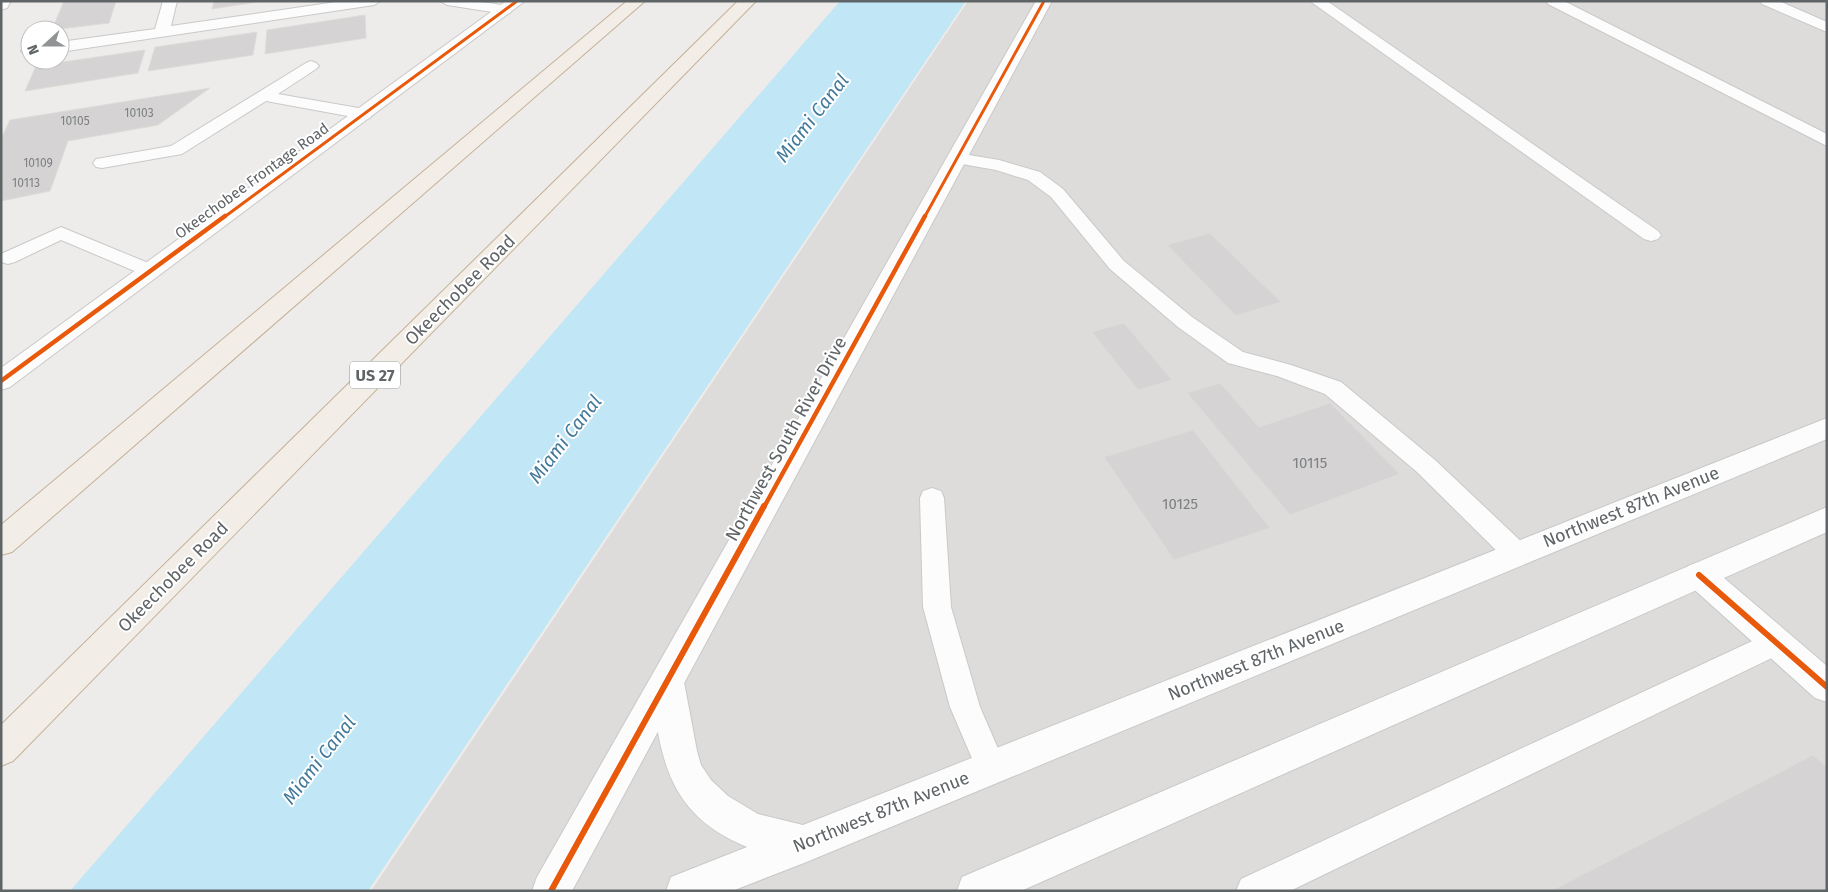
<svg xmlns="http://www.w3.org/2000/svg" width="1828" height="892" font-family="'Fira Sans',sans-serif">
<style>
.industrial{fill:#dedcda}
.water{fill:#c1e6f5}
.building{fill:#d5d3d3;stroke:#dedcd9}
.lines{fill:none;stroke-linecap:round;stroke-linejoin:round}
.service-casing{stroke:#c9c9c9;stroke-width:2}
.minor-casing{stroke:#c9c9c9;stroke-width:2}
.tertiary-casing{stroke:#c9c9c9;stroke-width:2}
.secondary-casing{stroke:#c8c9c9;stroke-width:2}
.trunk-casing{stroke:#c5b198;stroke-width:2}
.service{fill:#fcfcfc;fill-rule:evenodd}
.minor{fill:#fcfcfc;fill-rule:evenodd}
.tertiary{fill:#fcfcfc;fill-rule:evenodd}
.secondary{fill:#fcfcfc;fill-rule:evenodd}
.trunk{fill:#f2ede6;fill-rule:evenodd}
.cycleway-far2-casing{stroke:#fff;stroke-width:5}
.cycleway-far1-casing{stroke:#fff;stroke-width:8}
.cycleway-casing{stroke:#fff;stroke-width:9}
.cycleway-far2{stroke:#e8590c;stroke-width:3}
.cycleway-far1{stroke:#e8590c;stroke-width:4.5}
.cycleway{stroke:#e8590c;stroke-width:6}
.labels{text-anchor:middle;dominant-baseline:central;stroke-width:4;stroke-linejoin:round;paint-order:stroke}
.far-number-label{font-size:12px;fill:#7e8183}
.far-street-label{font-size:15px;fill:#5f6467;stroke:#fff}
.number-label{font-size:15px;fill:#7e8183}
.shield{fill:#fff;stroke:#8f9295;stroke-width:1}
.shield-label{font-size:16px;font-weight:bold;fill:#5f6467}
.street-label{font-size:18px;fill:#5f6467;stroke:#fff}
.water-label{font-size:19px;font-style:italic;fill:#437a9b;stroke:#fff}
</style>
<rect width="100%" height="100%" fill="#eeecea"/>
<!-- industrial -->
<path class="industrial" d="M968,1h859v890h-1456z"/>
<!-- water -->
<path class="water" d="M840,1h126l-598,890h-298z"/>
<!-- building -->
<path class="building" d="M64,1h52l-7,22 -57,7z
M214,1h50l-52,8z
M365,15l1,23 -101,16 2,-24z
M257,32l-4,23 -105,16 7,-24z
M145,50l-7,23 -113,18 11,-25z
M210,88l-52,37 -90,16 -18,50 -49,10v-62l9,-19z
M1210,233l71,69 -45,14 -69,-71z
M1124,323l48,57 -34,10 -46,-58z
M1220,383l39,44 71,-24 70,71 -110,41 -103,-122z
M1193,430l77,98 -96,32 -70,-103z
M1813,755l14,12v124h-276z"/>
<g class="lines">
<!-- service casing -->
<g class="service-casing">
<path id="service" d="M163,1h14l-6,25 172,-25h38l-7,4 -314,47v-10l95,-13z
M440,1c24,0 47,0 70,6l2,3 -2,3 -5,1 -58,-9z
M1310,1h17l331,230 3,4 -3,4 -7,2 -7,-2z
M1546,1h18l263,133v12l-279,-142z
M1760,1h19l48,21v10l-65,-28z
M30,46v10l-6,-2 -3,-3 3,-3z
M311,61l5,2 3,3 -3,3 -38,25 92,16 2,4 -2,4 -6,1 -98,-18 -84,53 -80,14 -6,-1 -3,-4 3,-4 6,-1 69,-12 135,-83z
M957,153l42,7 41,12 23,17 61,72 68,56 51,35 48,13 50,17 94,78 91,86 4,8 -4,8 -9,3 -9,-3 -91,-90 -92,-78 -48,-18 -49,-13 -50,-36 -68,-58 -59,-72 -23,-17 -32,-10 -45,-8 -3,-4 3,-4z
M61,227l97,40 3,4 -3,4 -7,2 -7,-2 -83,-35 -46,22 -7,2 -7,-2v-8z
M932,488l9,3 3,7 7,109 29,100 26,60 -4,10 -11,5 -11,-5 -30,-70 -27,-100 -3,-109 3,-7z
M1776,630l10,3 4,9 -4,9 -496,240h-54l5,-12z"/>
</g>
<!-- minor casing -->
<g class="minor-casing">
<path id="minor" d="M1,1h10l-4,7 -6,2z
M1699,562l11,4 117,100v36l-12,-4 -127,-114 -4,-9 4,-9z"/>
</g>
<!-- tertiary casing -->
<g class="tertiary-casing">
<path id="tertiary" d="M506,1h19l-515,386 -9,3v-22z
M1036,1h16l-480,890h-40l5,-14z"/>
</g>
<!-- secondary casing -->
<g class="secondary-casing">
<path id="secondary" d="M1827,418v21l-1023,424 -72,28h-66l5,-14 76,-30c-61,-25 -82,-64 -91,-127 -2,-10 -7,-29 -6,-38 1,-3 4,-8 5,-11l12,-4 12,4 5,11 13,69 4,14 10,15 17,16 30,18 45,11z
M1827,507v25l-806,359h-64l5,-14z"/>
</g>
<!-- trunk casing -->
<g class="trunk-casing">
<path id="trunk" d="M627,1h18l-633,551 -11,3v-30z
M738,1h18l-743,760 -12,5v-41z"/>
</g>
<!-- service -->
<use href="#service" class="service"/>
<!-- minor -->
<use href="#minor" class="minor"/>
<!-- tertiary -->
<use href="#tertiary" class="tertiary"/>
<!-- secondary -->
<use href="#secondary" class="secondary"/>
<!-- trunk -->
<use href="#trunk" class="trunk"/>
<!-- cycleway-far2 casing -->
<g class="cycleway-far2-casing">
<path id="cycleway-far2" d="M223,218l294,-217
M924,218l120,-217"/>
</g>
<!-- cycleway-far1 casing -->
<g class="cycleway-far1-casing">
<path id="cycleway-far1" d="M1,381l224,-165
M764,507l161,-291"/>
</g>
<!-- cycleway casing -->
<g class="cycleway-casing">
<path id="cycleway" d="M1699,575l128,112
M551,891l213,-385"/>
</g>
<!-- cycleway-far2 -->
<use href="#cycleway-far2" class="cycleway-far2"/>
<!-- cycleway-far1 -->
<use href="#cycleway-far1" class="cycleway-far1"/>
<!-- cycleway -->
<use href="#cycleway" class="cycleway"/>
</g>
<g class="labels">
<!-- far-number labels -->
<g class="far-number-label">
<text x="139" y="113">10103</text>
<text x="75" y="121">10105</text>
<text x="38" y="163">10109</text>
<text x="26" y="183">10113</text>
</g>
<!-- far-street labels -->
<g class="far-street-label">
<text transform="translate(252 181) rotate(-36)">Okeechobee Frontage Road</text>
</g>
<!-- number labels -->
<g class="number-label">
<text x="1310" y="463">10115</text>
<text x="1180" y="504">10125</text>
</g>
<!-- shield labels -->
<rect class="shield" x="350" y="361.5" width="50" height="27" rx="4"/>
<g class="shield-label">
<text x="375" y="375">US 27</text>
</g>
<!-- street labels -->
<g class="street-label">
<text transform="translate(460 290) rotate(-45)">Okeechobee Road</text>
<text transform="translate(786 439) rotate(-61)">Northwest South River Drive</text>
<text transform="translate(1631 507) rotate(-22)">Northwest 87th Avenue</text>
<text transform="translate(173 577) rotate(-45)">Okeechobee Road</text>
<text transform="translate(1256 660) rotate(-22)">Northwest 87th Avenue</text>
<text transform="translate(881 812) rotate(-22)">Northwest 87th Avenue</text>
</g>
<!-- water labels -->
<g class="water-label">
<text transform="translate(812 118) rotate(-52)">Miami Canal</text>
<text transform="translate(565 439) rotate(-52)">Miami Canal</text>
<text transform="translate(319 760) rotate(-52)">Miami Canal</text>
</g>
</g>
<!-- border -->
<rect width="1828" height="892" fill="none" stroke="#5f6467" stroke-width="5"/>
<!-- north arrow -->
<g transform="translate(45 45) rotate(249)"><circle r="24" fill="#ffffff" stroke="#bfc1c2"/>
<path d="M0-4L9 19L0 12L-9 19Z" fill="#919495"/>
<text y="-8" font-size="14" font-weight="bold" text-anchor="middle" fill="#5f6467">N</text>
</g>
</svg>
